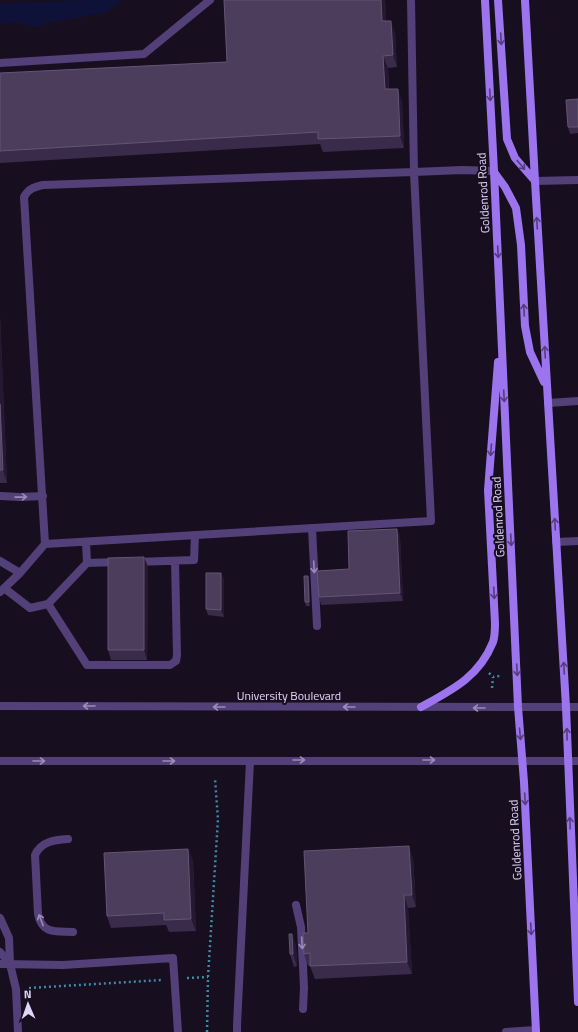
<svg xmlns="http://www.w3.org/2000/svg" width="578" height="1032" font-family="'Titillium Web',sans-serif">
<style>
.water{fill:#0f1238}
.lines{fill:none;stroke-linecap:round;stroke-linejoin:round}
.path{stroke:#3c8ba4;stroke-width:2.5;stroke-dasharray:2 3;stroke-linecap:butt}
.service{stroke:#534078;stroke-width:8}
.minor{stroke:#534078;stroke-width:8}
.tertiary{stroke:#534078;stroke-width:8}
.secondary{stroke:#9c75ee;stroke-width:8}
.wall{fill:#3b2b4a}
.shaded-wall{fill:#251831}
.building{fill:#4d3d5d;stroke:#645475}
.oneway{stroke:#533d7c}
.oneway2{stroke:#9b8ab8}
.labels{text-anchor:middle;dominant-baseline:central;stroke-width:4;stroke-linejoin:round;paint-order:stroke}
.street-label{font-size:12px;fill:#e3d3f9;stroke:#170f1f}
</style>
<rect width="100%" height="100%" fill="#170f1f"/>
<!-- water -->
<path class="water" d="M77,0h45l-15,12 -26,5 -31,5 -12,5 -26,-5 -12,2v-20z"/>
<g class="lines">
<!-- path -->
<path class="path" d="M489,673l4,4 7,-1
M492,688l1,-11
M187,978l21,-1
M29,988l133,-8
M207,1032l1,-55 10,-158 -3,-40"/>
<!-- service -->
<path class="service" d="M411,0l3,172 48,-2 32,1
M0,63l144,-9 66,-54
M548,403l30,-2
M0,496l20,1 23,-1
M312,528l5,98
M556,542l22,-1
M0,561l20,12
M136,562l58,-2 1,-25
M87,563l31,-1
M4,588l26,20 18,-4 39,-41 -1,-21
M0,592l20,-19 25,-29 -21,-347c4,-8 10,-10 19,-12l371,-13 17,349 -386,23
M48,604l39,61h83l6,-4 1,-6 -2,-94
M68,839c-13,1 -27,2 -33,16l3,59c4,21 19,17 35,18
M296,905l5,22 3,60 -1,22
M0,918l9,20 1,26 6,25 2,43
M0,952l10,12
M0,964l63,1 110,-7 5,74
M237,1032v-7l13,-264
M506,1032l30,-2"/>
<!-- minor -->
<path class="minor" d="M535,181l43,-1"/>
<!-- tertiary -->
<path class="tertiary" d="M0,706l578,1
M0,761h578"/>
<!-- secondary -->
<path class="secondary" d="M485,0l9,171 24,536 6,75 12,250
M498,0l9,139 8,19 20,23
M525,0l10,181 31,526 12,295
M494,172l11,15 11,21 5,37 4,81 5,26 14,30
M421,707c31,-17 58,-30 72,-65 2,-6 2,-13 2,-19l-7,-133 10,-128"/>
</g>
<!-- wall -->
<path class="wall" d="M224,0h161l1,21 9,12 2,34 -9,1 1,21 13,12 2,47 -81,4 -3,-8 -320,19v-90l227,-11z
M578,99v34l-8,1 -2,-7z
M0,316l7,167h-7z
M397,529l3,8 3,64 -82,4 -2,-8z
M144,557l4,10 -1,93h-36l-3,-10z
M221,573l3,7v37l-16,-2 -2,-6z
M308,576l1,3 1,27h-4l-1,-4z
M188,849l5,12 3,70 -27,1 -3,-7 -55,3 -4,-12z
M413,858l3,49 -8,1 4,66 -97,5 -5,-13h-2l-4,-12 4,-21z
M292,934l4,12 1,20 -3,1 -4,-13z"/>
<!-- shaded-wall -->
<path class="shaded-wall" d="M381,0h4l2,33 -5,-12z
M391,21l4,12 2,34 -4,-12z
M383,56l5,12 1,34 -4,-13z
M398,89l4,12 2,47 -4,-12z
M0,316l7,167 -4,-13 -3,-66z
M397,529l3,8 3,64 -3,-8z
M144,557l4,10 -1,93 -3,-10z
M221,573l3,7v37l-3,-7z
M308,576l1,3 1,27 -1,-4z
M409,846l4,12 3,49 -4,-12z
M188,849l5,12 3,70 -5,-12z
M404,895l4,13 4,66 -5,-12z
M292,934l4,12 1,20 -4,-12z"/>
<!-- building -->
<path class="building" d="M224,0h157l1,21h9l2,34 -10,1 2,33h13l2,47 -82,3v-7l-318,19v-78l227,-11z
M578,99v28h-10l-2,-27z
M0,404l3,66h-3z
M397,529l3,64 -81,4 -2,-26 32,-2 -1,-38z
M144,557v93h-36v-92z
M206,573h15v37l-15,-1z
M304,576h4l1,26h-4z
M409,846l3,49h-8l3,67 -97,4v-13l-6,1 -1,-21h5l-4,-82z
M188,849l3,70 -27,1v-7l-57,3 -3,-63z
M289,934h3l1,20h-3z"/>
<!-- one-way arrows -->
<defs><path id="oneway-shaft" d="M-6 0H5M1.5-3L5.5 0L1.5 3" fill="none" stroke-width="1.6" stroke-linecap="round" stroke-linejoin="round"/></defs>
<g class="oneway">
<use href="#oneway-shaft" transform="translate(501 39) rotate(87)"/>
<use href="#oneway-shaft" transform="translate(490 95) rotate(87)"/>
<use href="#oneway-shaft" transform="translate(521 165) rotate(50)"/>
<use href="#oneway-shaft" transform="translate(537 223) rotate(-93)"/>
<use href="#oneway-shaft" transform="translate(498 252) rotate(87)"/>
<use href="#oneway-shaft" transform="translate(524 310) rotate(-93)"/>
<use href="#oneway-shaft" transform="translate(545 352) rotate(-93)"/>
<use href="#oneway-shaft" transform="translate(504 396) rotate(87)"/>
<use href="#oneway-shaft" transform="translate(491 450) rotate(94)"/>
<use href="#oneway-shaft" transform="translate(555 524) rotate(-93)"/>
<use href="#oneway-shaft" transform="translate(511 540) rotate(87)"/>
<use href="#oneway-shaft" transform="translate(494 593) rotate(87)"/>
<use href="#oneway-shaft" transform="translate(564 668) rotate(-93)"/>
<use href="#oneway-shaft" transform="translate(517 670) rotate(87)"/>
<use href="#oneway-shaft" transform="translate(520 734) rotate(85)"/>
<use href="#oneway-shaft" transform="translate(567 734) rotate(-91)"/>
<use href="#oneway-shaft" transform="translate(525 799) rotate(87)"/>
<use href="#oneway-shaft" transform="translate(570 823) rotate(-92)"/>
<use href="#oneway-shaft" transform="translate(531 929) rotate(87)"/>
</g>
<g class="oneway2">
<use href="#oneway-shaft" transform="translate(21 497) rotate(-1)"/>
<use href="#oneway-shaft" transform="translate(314 567) rotate(87)"/>
<use href="#oneway-shaft" transform="translate(89 706) rotate(-180)"/>
<use href="#oneway-shaft" transform="translate(219 707) rotate(-180)"/>
<use href="#oneway-shaft" transform="translate(349 707) rotate(-180)"/>
<use href="#oneway-shaft" transform="translate(479 708) rotate(-180)"/>
<use href="#oneway-shaft" transform="translate(299 760)"/>
<use href="#oneway-shaft" transform="translate(429 760)"/>
<use href="#oneway-shaft" transform="translate(39 761)"/>
<use href="#oneway-shaft" transform="translate(169 761)"/>
<use href="#oneway-shaft" transform="translate(41 920) rotate(-111)"/>
<use href="#oneway-shaft" transform="translate(302 943) rotate(87)"/>
</g>
<g class="labels">
<!-- street labels -->
<g class="street-label">
<text transform="translate(483 193) rotate(-93)">Goldenrod Road</text>
<text transform="translate(498 517) rotate(-93)">Goldenrod Road</text>
<text x="289" y="695">University Boulevard</text>
<text transform="translate(515 840) rotate(-93)">Goldenrod Road</text>
</g>
</g>
<!-- north arrow -->
<g transform="translate(28 1004) rotate(358)" stroke="#170f1f" stroke-width="3" paint-order="stroke">
<path d="M0-3L7 15L0 10L-7 15Z" fill="#e3d3f9"/>
<text y="-6" font-size="11" font-weight="bold" text-anchor="middle" fill="#e3d3f9">N</text>
</g>
</svg>
